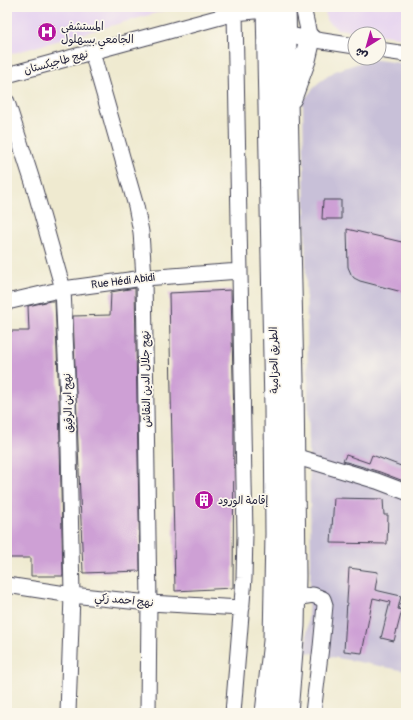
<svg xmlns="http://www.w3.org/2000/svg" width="413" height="720" font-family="Pangolin,'Playpen Sans Arabic',sans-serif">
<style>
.built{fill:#e6d3f0}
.industrial{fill:#c8c0d8}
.building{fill:#cea0d5}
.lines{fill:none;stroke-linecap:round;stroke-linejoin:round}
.minor-casing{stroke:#414051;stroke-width:17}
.highway-casing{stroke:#414051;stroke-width:23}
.minor{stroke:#fff;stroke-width:15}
.highway{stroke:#fff;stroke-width:21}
.labels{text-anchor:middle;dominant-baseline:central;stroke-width:3.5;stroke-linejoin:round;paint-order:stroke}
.poi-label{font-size:11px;fill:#22223b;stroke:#fbf7ec;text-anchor:start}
.street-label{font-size:11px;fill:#22223b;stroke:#fbf7ec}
</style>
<rect width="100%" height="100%" fill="#fbf7ec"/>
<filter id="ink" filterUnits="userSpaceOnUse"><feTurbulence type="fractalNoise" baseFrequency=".025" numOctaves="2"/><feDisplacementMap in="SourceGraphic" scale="8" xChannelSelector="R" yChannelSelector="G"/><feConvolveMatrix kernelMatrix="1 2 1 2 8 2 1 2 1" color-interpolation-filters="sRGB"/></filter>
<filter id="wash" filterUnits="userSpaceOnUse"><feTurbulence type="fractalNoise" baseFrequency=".012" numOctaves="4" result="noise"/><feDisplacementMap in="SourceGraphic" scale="16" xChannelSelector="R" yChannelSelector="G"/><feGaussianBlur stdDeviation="0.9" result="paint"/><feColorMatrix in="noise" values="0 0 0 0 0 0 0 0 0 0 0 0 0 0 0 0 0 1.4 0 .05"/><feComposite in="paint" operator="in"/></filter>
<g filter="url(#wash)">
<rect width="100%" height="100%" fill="#efead0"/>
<!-- built -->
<path class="built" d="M7,7h162l-2,3 -160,45z
M325,7h81v31l-69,-9 -11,-9z"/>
<!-- industrial -->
<path class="industrial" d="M371,59l35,5v607l-100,-19 5,-91 -8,-460 15,-18 17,-12z"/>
<g id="blocks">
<!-- building -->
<path class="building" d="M323,200h18v19h-19z
M347,229l59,14v50l-46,-12 -6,-3 -3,-4 -3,-7z
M135,288l5,283 -57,2 -10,-257 37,-1 1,-23z
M231,290l3,133 -1,165 -58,3 -6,-298z
M50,301h5l4,99 4,176h-32v-18h-24v-227h22l-1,-25z
M346,455l23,8 3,-8 29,11h5v16l-26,-10 -37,-11z
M334,498l49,1 1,16h4l-1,29 -56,-1z
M349,568l29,4 -3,18 26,6 -3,13 4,1 -8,31 -13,-3 9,-36 -17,-4 -11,55 -18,-2z"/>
</g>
</g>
<g filter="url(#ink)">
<use href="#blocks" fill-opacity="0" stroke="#414051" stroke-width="1"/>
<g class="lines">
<!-- minor casing -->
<g class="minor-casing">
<path id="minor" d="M303,7l7,32
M285,34l25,5 45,7
M379,50l27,4
M92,52l44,154 5,26 3,46 5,325 -1,110
M7,75l228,-62 32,-3
M7,102l26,81 30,106 5,111 4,195 -4,118
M7,302l56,-13 81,-11 96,-7
M294,456l83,25 29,11
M7,585l65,10 77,8 93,5
M295,598l18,-3 10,4 2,6 -4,42 -8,66
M233,713l11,-135 1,-44 -10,-521"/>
</g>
<!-- highway casing -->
<g class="highway-casing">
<path id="highway" d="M285,7l8,373 2,196 -1,50 -7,87
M291,98l14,-38 5,-21
M266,713l8,-72 2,-107 -1,-126 -8,-401"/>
</g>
<!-- minor -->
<use href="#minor" class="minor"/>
<!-- highway -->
<use href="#highway" class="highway"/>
</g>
</g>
<!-- icons -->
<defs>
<g id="hospital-disc" transform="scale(1)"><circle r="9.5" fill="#b5179e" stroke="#fbf7ec"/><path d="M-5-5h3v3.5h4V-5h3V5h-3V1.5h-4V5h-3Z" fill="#fff"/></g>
<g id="building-disc" transform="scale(1)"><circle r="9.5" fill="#b5179e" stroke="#fbf7ec"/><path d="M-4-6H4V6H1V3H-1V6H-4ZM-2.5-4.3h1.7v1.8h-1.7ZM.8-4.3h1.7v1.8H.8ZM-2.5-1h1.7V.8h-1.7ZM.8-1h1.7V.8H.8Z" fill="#fff"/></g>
</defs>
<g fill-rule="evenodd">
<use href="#hospital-disc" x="47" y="32"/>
<use href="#building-disc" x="204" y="500"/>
</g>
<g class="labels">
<!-- poi labels -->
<g class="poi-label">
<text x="61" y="26">المستشفى<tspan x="61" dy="13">الجامعي بسهلول</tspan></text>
<text x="218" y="500">إقامة الورود</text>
</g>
<!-- street labels -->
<g class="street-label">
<text transform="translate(56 62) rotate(-15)">نهج طاجيكستان</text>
<text transform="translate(123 281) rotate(-7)">Rue Hédi Abidi</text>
<text transform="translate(274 360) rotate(-91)">الطريق الحزامية</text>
<text transform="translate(146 379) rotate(-91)">نهج جلال الدين النقاش</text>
<text transform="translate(68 403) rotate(-92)">نهج ابن الرقيق</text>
<text transform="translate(124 600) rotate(6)">نهج احمد زكي</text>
</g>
</g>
<!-- margin -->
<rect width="413" height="720" fill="none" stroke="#fbf7ec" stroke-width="24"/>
<!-- north arrow -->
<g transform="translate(367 46) rotate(217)"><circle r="19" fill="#fbf7ec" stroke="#a4a2a5"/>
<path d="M0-3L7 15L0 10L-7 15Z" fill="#b5179e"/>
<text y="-6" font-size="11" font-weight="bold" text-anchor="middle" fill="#22223b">ش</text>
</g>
</svg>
